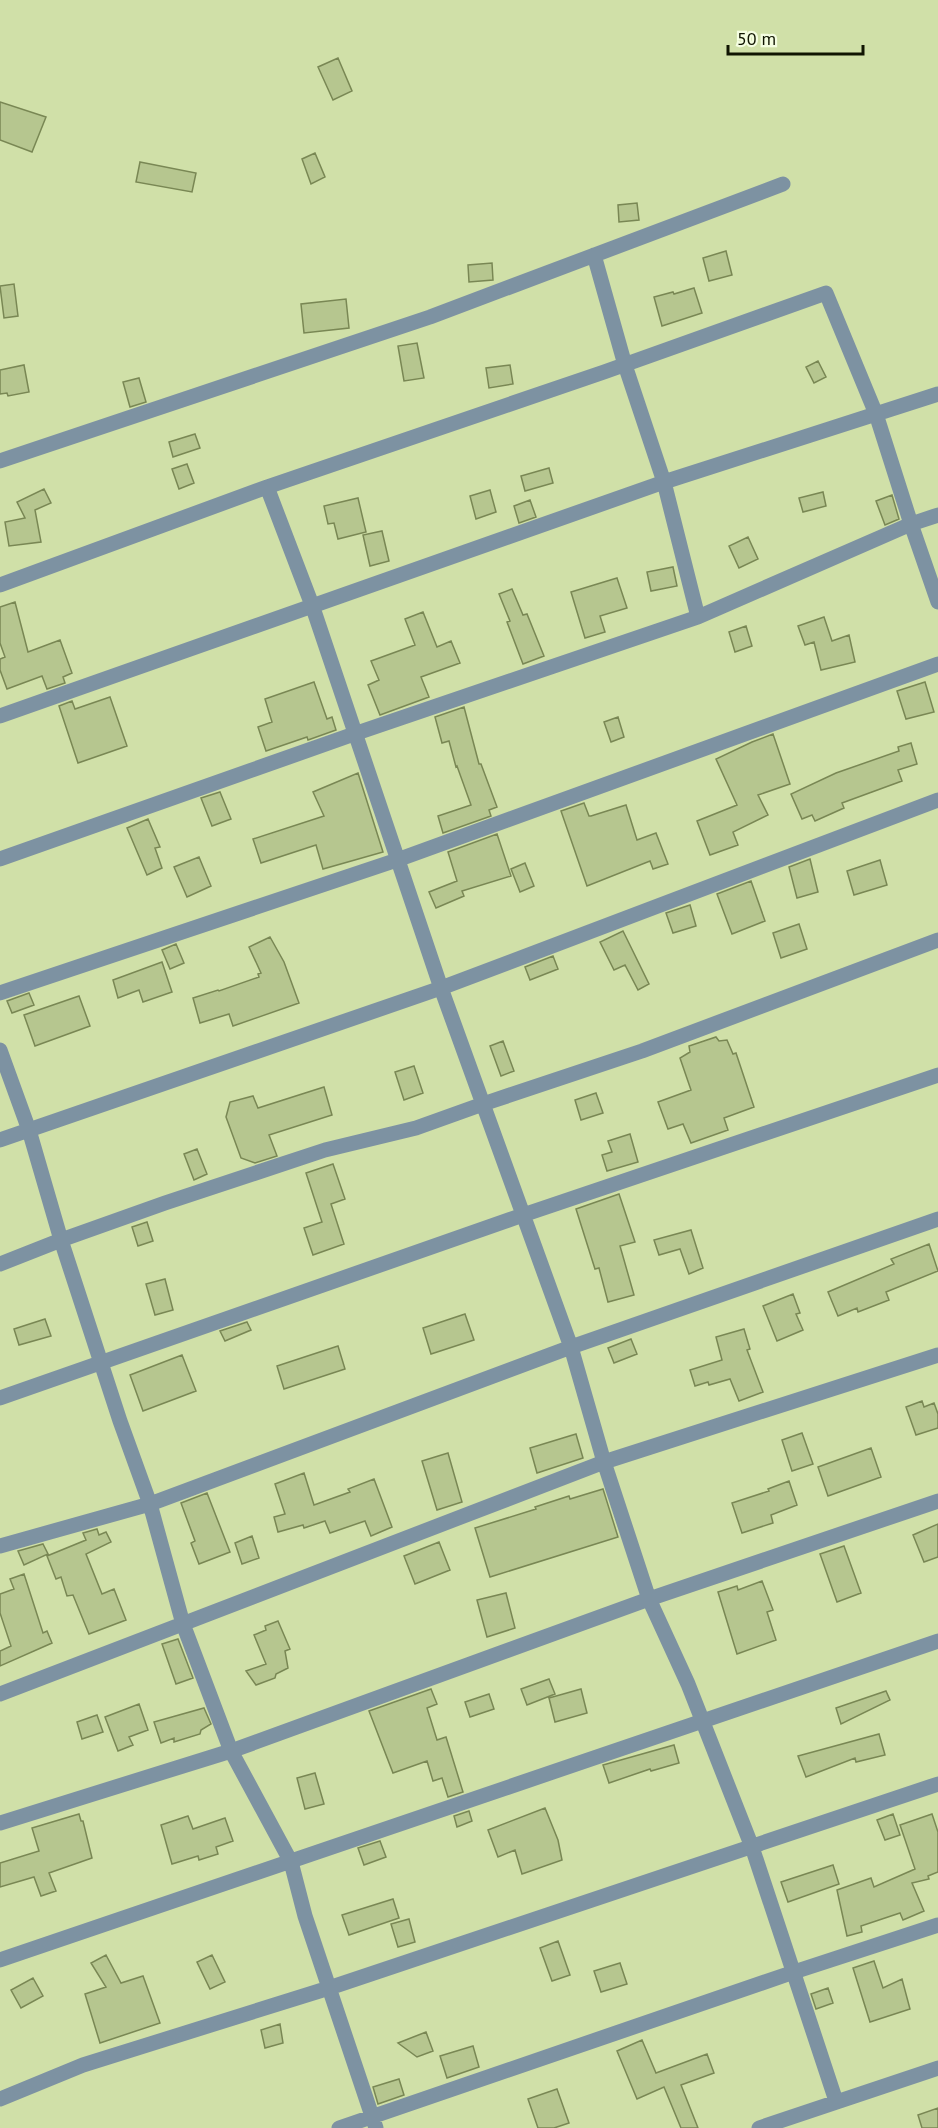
<svg xmlns="http://www.w3.org/2000/svg" width="938" height="2128" font-family="'PT Sans',sans-serif">
<style>
.building{fill:#b6c68f;stroke:#798754;stroke-width:1.5}
.lines{fill:none;stroke-linecap:round;stroke-linejoin:round}
.minor{stroke:#7d92a2;stroke-width:15}
</style>
<rect width="100%" height="100%" fill="#d0e0a8"/>
<!-- building -->
<path class="building" d="M338,58l14,33 -19,9 -15,-33z
M0,102l46,15 -14,35 -32,-12z
M315,153l10,24 -14,7 -9,-25z
M140,162l56,11 -4,19 -56,-10z
M637,203l2,17 -20,2 -1,-17z
M726,251l6,24 -23,6 -6,-23z
M492,263l1,17 -24,2 -1,-17z
M14,284l4,32 -14,2 -4,-32z
M694,288l8,25 -40,13 -8,-29 19,-5 1,2z
M346,299l3,29 -45,5 -3,-29z
M417,343l7,35 -20,3 -6,-35z
M818,361l8,16 -12,6 -8,-16z
M24,365l5,27 -21,4 -1,-3 -7,1v-24z
M510,365l3,19 -24,4 -3,-20z
M139,378l7,24 -16,5 -7,-25z
M195,434l5,14 -27,9 -4,-15z
M187,464l7,19 -15,6 -7,-20z
M549,468l4,15 -28,8 -4,-15z
M44,489l7,14 -16,7 6,32 -32,4 -4,-24 20,-4 -8,-16z
M490,490l6,22 -20,7 -6,-23z
M823,492l3,14 -23,6 -4,-14z
M892,495l7,24 -14,6 -9,-24z
M358,498l8,34 -28,7 -4,-16 -6,1 -4,-18z
M530,500l6,17 -17,6 -5,-17z
M382,531l7,30 -19,5 -7,-31z
M748,537l10,22 -19,9 -10,-22z
M673,567l4,19 -26,5 -4,-19z
M617,578l10,30 -27,8 5,16 -20,6 -14,-46z
M512,589l11,26 4,-1 17,42 -21,8 -16,-42 3,-1 -11,-27z
M15,602l13,50 32,-12 12,33 -9,4 2,6 -18,6 -5,-13 -35,13 -7,-19v-11l5,-2 -5,-14v-36z
M423,612l14,35 14,-6 9,22 -39,14 8,20 -49,18 -12,-30 11,-5 -8,-19 44,-16 -10,-26z
M824,617l8,24 17,-6 6,27 -34,8 -7,-28 -9,3 -7,-19z
M746,626l6,20 -17,6 -6,-20z
M314,682l13,37 5,-2 4,13 -28,10 -1,-3 -41,14 -8,-24 14,-5 -7,-23z
M925,682l9,30 -28,7 -9,-28z
M110,697l17,49 -49,17 -19,-57 13,-5 3,8z
M464,707l15,57h2l16,43 -8,3 2,6 -48,17 -5,-17 33,-11 -14,-39 -1,1 -7,-26 -7,2 -7,-26z
M618,717l6,20 -13,5 -7,-20z
M773,734l17,50 -32,11 10,20 -35,17 5,13 -28,10 -13,-34 40,-16 -21,-46 36,-17z
M911,743l6,21 -19,6 4,11 -60,22 2,5 -29,13 -3,-6 -10,4 -11,-25 45,-21 63,-22 -1,-4z
M358,773l25,79 -60,17 -7,-24 -55,18 -8,-24 71,-23 -11,-24z
M220,792l11,27 -19,7 -11,-28z
M584,803l5,13h2l35,-11 11,35 19,-7 12,31 -15,5 -3,-8 -63,25 -26,-75z
M148,819l12,28 -5,1 7,20 -15,7 -20,-47z
M497,834l14,42 -49,15 2,5 -28,12 -7,-16 28,-11 -9,-29z
M199,857l12,29 -24,11 -13,-30z
M810,859l8,33 -21,6 -8,-31z
M880,860l7,25 -33,10 -7,-24z
M525,863l9,23 -14,6 -9,-23z
M751,881l14,40 -33,13 -15,-40z
M690,905l6,21 -23,7 -7,-20z
M799,924l8,25 -26,9 -8,-25z
M623,931l26,53 -11,6 -13,-25 -11,5 -14,-28z
M270,937l14,25 15,41 -66,23 -4,-12 -29,9 -7,-25 25,-8 1,1 40,-14 -1,-3 3,-1 -12,-26z
M176,944l8,19 -14,6 -8,-19z
M553,956l5,13 -28,11 -5,-13z
M162,962l10,30 -29,10 -4,-12 -21,8 -5,-18z
M29,993l5,12 -22,8 -5,-12z
M79,996l11,30 -55,20 -11,-31z
M716,1037l3,4 8,-1 6,14 3,-1 18,54 -30,11 4,12 -37,13 -8,-19 -15,5 -10,-27 33,-12 -11,-32 10,-6 -1,-6z
M503,1041l11,30 -13,5 -11,-30z
M414,1066l9,27 -19,7 -9,-28z
M324,1087l8,28 -63,20 8,21 -22,7 -14,-5 -15,-41 4,-15 23,-6 5,12z
M596,1093l7,20 -22,7 -6,-20z
M630,1134l8,28 -31,9 -5,-16 10,-3 -4,-11z
M197,1149l10,25 -13,6 -10,-26z
M333,1164l12,35 -14,5 13,40 -31,11 -9,-27 18,-6 -16,-49z
M619,1194l16,48 -15,4 14,49 -26,7 -9,-34 -4,1 -19,-60z
M147,1222l6,19 -15,5 -6,-19z
M691,1230l12,38 -14,6 -9,-25 -21,6 -5,-15z
M929,1244l9,27 -52,21 3,8 -31,12 -1,-4 -19,8 -10,-24 66,-28 -3,-5z
M165,1279l8,31 -18,5 -9,-31z
M793,1294l7,19 -4,1 7,16 -26,11 -14,-35z
M465,1314l9,26 -43,14 -8,-26z
M45,1319l6,17 -32,9 -5,-16z
M247,1322l4,8 -26,11 -5,-10z
M744,1329l6,20 -3,1 16,42 -24,9 -9,-22 -21,6 -1,-3 -13,4 -5,-16 32,-10 -6,-23z
M631,1339l6,15 -23,9 -6,-15z
M338,1346l7,23 -61,20 -7,-23z
M182,1355l14,36 -53,20 -13,-36z
M922,1401l2,6 10,-4 4,11v14l-22,7 -10,-28z
M802,1433l11,31 -21,7 -10,-31z
M576,1434l7,24 -46,15 -7,-25z
M871,1448l10,29 -53,19 -10,-29z
M448,1453l14,49 -25,8 -15,-49z
M304,1473l10,32 36,-13 -2,-3 26,-10 18,48 -21,9 -6,-15 -35,12 -5,-12 -21,7 -1,-3 -25,7 -4,-15 11,-3 -10,-30z
M789,1481l8,24 -26,10 2,8 -31,10 -10,-30 37,-12 -1,-2z
M603,1489l15,48 -128,40 -15,-49 61,-19 -1,-2 34,-11 1,3z
M207,1493l23,59 -31,12 -8,-21 4,-2 -14,-38z
M938,1524v33l-14,5 -11,-27z
M97,1529l2,6 7,-3 5,10 -25,12 16,40 12,-5 12,31 -37,14 -16,-39 -6,1 -6,-19 -5,2 -9,-23 39,-16 -3,-7z
M252,1536l7,22 -17,6 -7,-21z
M439,1542l11,28 -35,14 -11,-28z
M43,1544l5,10 -24,11 -6,-14z
M844,1546l17,47 -24,9 -17,-48z
M24,1574l19,59 4,-2 5,12 -52,23v-15l11,-5 -11,-33v-19l14,-5 -4,-10z
M762,1581l11,29 -6,2 9,28 -39,14 -19,-62 19,-6 1,4z
M506,1593l9,35 -28,9 -10,-37z
M278,1621l12,28 -5,2 3,17 -12,6 -1,4 -19,7 -10,-14 20,-7 -12,-29 12,-5 -1,-4z
M178,1639l15,39 -17,6 -14,-40z
M549,1679l6,15 -28,11 -6,-16z
M431,1689l6,15 -10,4 10,32 9,-3 17,55 -15,5 -6,-19 -9,3 -6,-20 -34,12 -24,-62z
M581,1689l6,24 -32,9 -6,-24z
M886,1691l4,9 -49,24 -5,-16z
M489,1694l5,15 -24,8 -5,-15z
M139,1704l9,26 -19,7 4,8 -15,6 -13,-34z
M204,1708l7,16 -10,6 -1,4 -26,8v-4l-13,5 -7,-21z
M97,1715l6,17 -21,7 -5,-17z
M879,1734l6,21 -29,7 -1,-4 -49,19 -8,-21z
M674,1745l5,18 -28,8 -1,-2 -41,14 -6,-18z
M315,1773l9,31 -19,5 -8,-31z
M545,1808l13,32 4,20 -40,14 -7,-24 -17,7 -10,-27z
M469,1811l3,10 -15,6 -3,-11z
M79,1814l2,7h2l9,37 -43,15 7,18 -15,5 -7,-19 -34,10v-24l39,-12 -7,-23z
M893,1814l7,21 -15,5 -8,-20z
M932,1814l6,18v40l-10,4 1,3 -17,4 12,28 -21,9 -3,-7 -39,13 1,6 -15,4 -10,-46 34,-12 3,9 41,-18 -15,-44z
M188,1816l5,13 32,-11 8,23 -17,6 2,7 -19,6 -1,-4 -26,8 -11,-39z
M380,1841l6,16 -22,8 -6,-17z
M833,1865l6,19 -51,18 -7,-20z
M393,1899l6,19 -50,17 -7,-20z
M409,1919l6,23 -17,5 -7,-23z
M558,1941l12,34 -18,6 -12,-33z
M106,1955l15,28 22,-7 17,47 -60,20 -15,-49 21,-7 -15,-24z
M212,1955l13,27 -15,7 -13,-27z
M874,1961l9,27 19,-9 8,30 -40,13 -17,-54z
M620,1963l7,21 -26,8 -7,-21z
M33,1978l10,18 -22,12 -10,-18z
M828,1988l5,15 -17,6 -5,-15z
M280,2024l3,19 -18,5 -4,-18z
M426,2032l7,19 -16,6 -19,-14z
M642,2040l14,33 51,-19 7,19 -33,12 17,43h-17l-17,-41 -27,12 -20,-48z
M473,2046l6,21 -32,11 -7,-22z
M399,2079l5,16 -26,9 -5,-17z
M557,2089l12,34 -15,5h-16l-10,-29z
M938,2108v20h-16l-4,-13z"/>
<g class="lines">
<!-- minor -->
<path class="minor" d="M594,255l31,110 39,117 34,135
M0,461l430,-144 353,-133
M267,487l45,118 129,383 130,359 33,115 45,137 39,85 64,163 84,254
M0,585l267,-98 337,-115 222,-79 50,121 35,110 27,78
M0,716l664,-234 274,-88
M0,859l354,-125 344,-117 213,-93 27,-9
M0,993l397,-133 541,-196
M0,1050l29,80 32,110 59,181 30,83 33,120 48,127 60,111 14,54 71,212
M0,1140l441,-152 497,-188
M0,1264l61,-24 104,-37 160,-53 91,-22 67,-24 159,-53 296,-111
M0,1398l523,-183 415,-140
M0,1546l150,-42 421,-157 367,-128
M0,1694l604,-232 334,-107
M0,1823l231,-72 418,-152 289,-98
M0,1960l938,-319
M0,2099l83,-34 246,-77 609,-204
M339,2128l455,-156 144,-47
M759,2128l179,-60"/>
</g>
<!-- scale -->
<path d="M728 45v9h135v-9" fill="none" stroke="#101502" stroke-width="3"/>
<text x="737" y="45" font-size="18" fill="#101502" stroke="#f4fde1" stroke-width="4.5" paint-order="stroke">50 m</text>
</svg>
